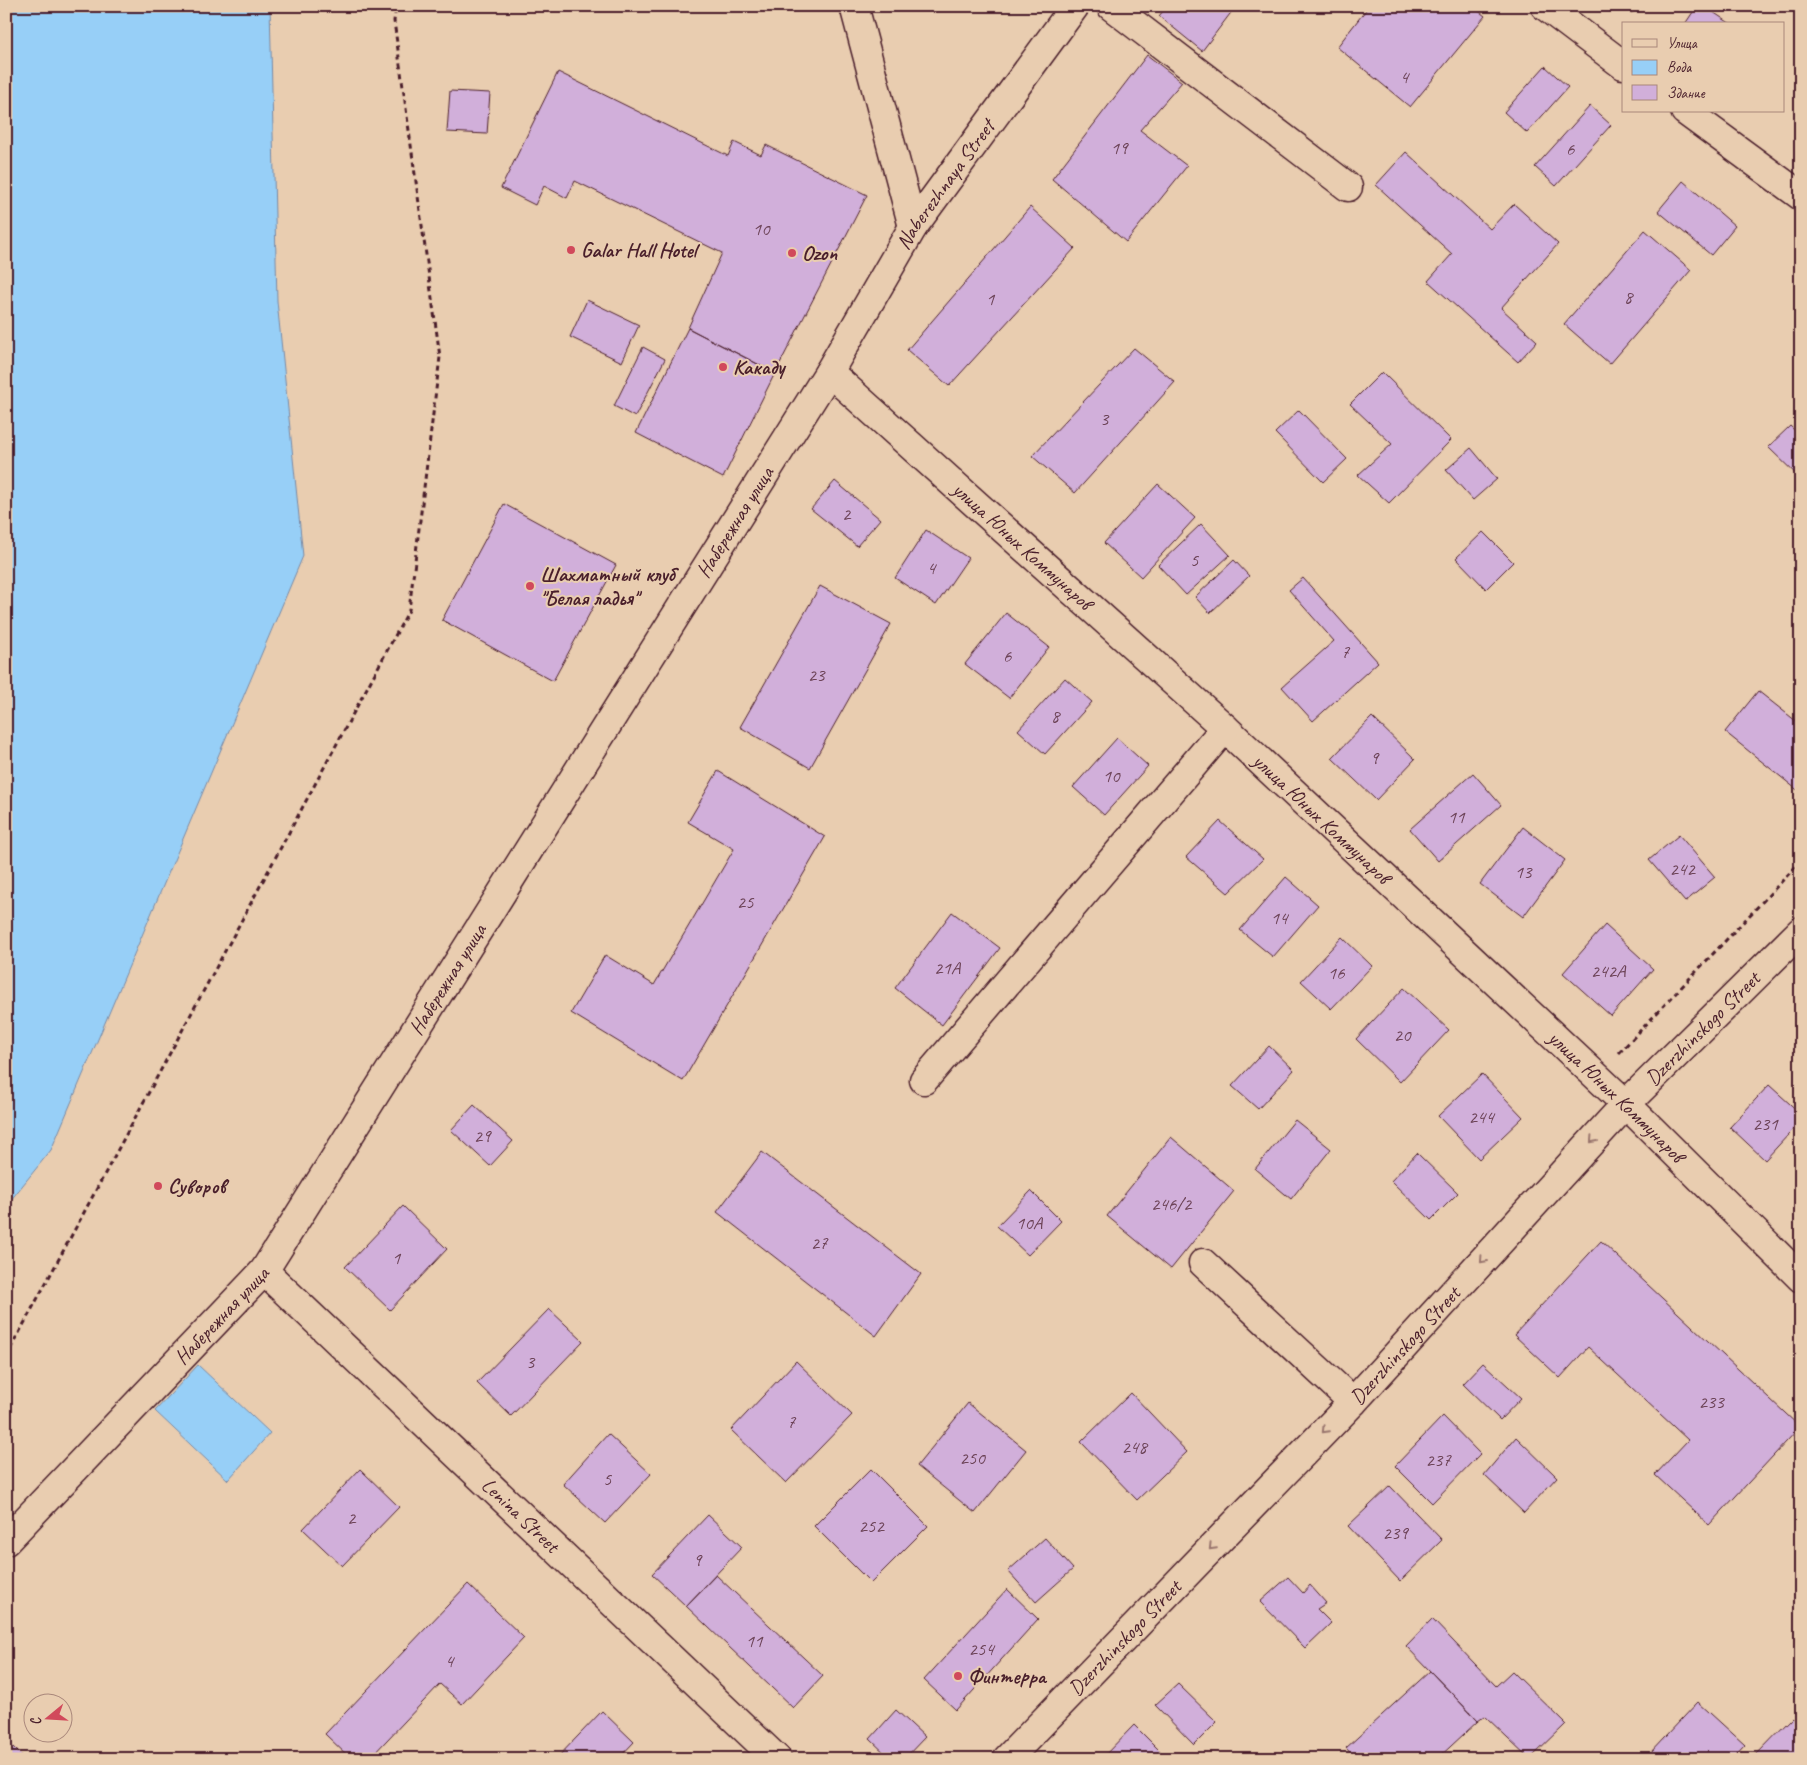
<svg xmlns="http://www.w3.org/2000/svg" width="1807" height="1765" font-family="Caveat,sans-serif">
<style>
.water{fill:#97cff7;stroke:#7889a5}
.building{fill:#d1afda;stroke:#4a1f2b}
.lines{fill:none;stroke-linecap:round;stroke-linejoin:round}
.minor-casing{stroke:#4a1f2b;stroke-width:31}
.path{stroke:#4a1f2b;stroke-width:3;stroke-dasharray:5 4;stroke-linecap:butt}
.minor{stroke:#e9cdb0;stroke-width:28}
.oneway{stroke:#9a766e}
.poi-dot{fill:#d1495b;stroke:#e9cdb0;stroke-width:2}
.labels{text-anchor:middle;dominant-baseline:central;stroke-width:4;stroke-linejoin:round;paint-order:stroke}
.number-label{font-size:19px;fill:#6c4357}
.street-label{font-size:21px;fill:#4a1f2b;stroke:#e9cdb0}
.poi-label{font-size:21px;font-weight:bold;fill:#4a1f2b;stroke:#e9cdb0;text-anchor:start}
</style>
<rect width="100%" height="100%" fill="#e9cdb0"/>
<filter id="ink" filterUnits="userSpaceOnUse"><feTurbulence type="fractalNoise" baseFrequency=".02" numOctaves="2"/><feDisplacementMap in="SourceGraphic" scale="10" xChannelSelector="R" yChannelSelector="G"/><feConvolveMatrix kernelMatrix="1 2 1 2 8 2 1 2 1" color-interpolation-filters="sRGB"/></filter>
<g filter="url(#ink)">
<!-- water -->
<path class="water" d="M6,6h264l7,295 26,255 -252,594 -45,56z
M198,1365l72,68 -42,47 -73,-69z"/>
<!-- building -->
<path class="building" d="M1167,6h69l-34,45 -43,-35z
M1369,6h103l13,10 -75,91 -73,-60z
M1623,6h14l-5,7z
M1697,6h7l27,18h-46z
M1147,55l35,27 -42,48 47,36 -61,76 -74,-63z
M1545,66l23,21 -41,46 -23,-21z
M558,72l170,84 6,-14 27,13 5,-10 101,50 -92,178 -87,-45 34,-75 -147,-72 -8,17 -23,-12 -9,19 -34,-17z
M450,91l40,2 -3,41 -40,-2z
M1590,106l21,19 -55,61 -21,-19z
M1406,152l84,77 24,-25 44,40 -57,64 36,33 -19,21 -90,-81 24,-27 -76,-69z
M1683,181l52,45 -24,29 -53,-44z
M1030,207l45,41 -126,138 -42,-36z
M1645,230l46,40 -81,94 -46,-40z
M587,300l52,25 -17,37 -52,-25z
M688,328l87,45 -52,105 -87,-45z
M643,347l22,12 -30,58 -21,-11z
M1134,348l41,34 -100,111 -43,-37z
M1382,372l69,68 -62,63 -31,-28 34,-31 -42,-40z
M1299,410l48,49 -24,23 -48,-49z
M1790,426l11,10v43l-33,-32z
M1471,448l26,31 -24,21 -27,-30z
M835,481l45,38 -23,27 -46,-37z
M1158,484l37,34 -54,59 -37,-34z
M504,504l112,61 -63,116 -111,-61z
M1201,524l29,31 -44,40 -28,-30z
M926,530l42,28 -32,47 -41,-27z
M1483,532l30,30 -27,27 -30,-31z
M1234,560l15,16 -39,37 -15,-16z
M1303,578l75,84 -65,59 -31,-34 52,-46 -45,-51z
M820,586l71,38 -81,144 -70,-41z
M1006,613l43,34 -40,51 -44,-34z
M1065,678l27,24 -47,52 -27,-24z
M1758,691l43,34v68l-76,-61z
M1372,717l43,42 -39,41 -44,-42z
M1117,738l31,28 -44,49 -31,-28z
M718,771l107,66 -142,244 -112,-68 34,-58 49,30 80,-136 -46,-27z
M1473,773l28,32 -63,56 -28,-32z
M1220,821l43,38 -35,34 -42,-36z
M1523,827l42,33 -42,57 -43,-33z
M1679,835l36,42 -30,25 -36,-42z
M1286,877l32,28 -45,52 -33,-27z
M952,912l48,36 -58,77 -47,-37z
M1605,925l48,44 -42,47 -48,-43z
M1342,937l30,29 -41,43 -30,-28z
M1404,988l45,42 -49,52 -44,-43z
M1269,1046l25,24 -36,39 -26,-23z
M1482,1074l41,43 -44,42 -41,-43z
M1769,1085l32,29v7l-36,39 -35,-33z
M474,1105l39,36 -23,25 -39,-36z
M1295,1120l36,29 -40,50 -36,-30z
M1171,1137l63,54 -63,78 -64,-53z
M762,1152l159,122 -45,62 -159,-124z
M1417,1153l41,40 -27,27 -40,-39z
M1031,1191l30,30 -33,34 -31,-29z
M403,1206l44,43 -57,61 -45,-43z
M1601,1241l199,186 -91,98 -54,-50 33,-35 -100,-93 -28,31 -46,-43z
M549,1309l34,32 -72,75 -34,-33z
M796,1361l56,54 -66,68 -55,-53z
M1483,1363l38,35 -21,22 -37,-36z
M1131,1393l56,59 -50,48 -56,-58z
M968,1403l58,47 -51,63 -58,-47z
M1443,1416l37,38 -48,49 -37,-37z
M608,1434l43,40 -46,49 -42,-39z
M1516,1437l41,40 -33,36 -40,-38z
M360,1469l39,38 -57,59 -39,-37z
M871,1469l57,57 -57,57 -57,-57z
M1390,1486l52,54 -42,41 -52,-55z
M708,1515l34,32 -56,59 -34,-32z
M1045,1538l28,31 -37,33 -28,-31z
M716,1575l107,101 -30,32 -107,-102z
M1288,1577l15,16 7,-8 16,18 -9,6 14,14 -26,25 -45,-46z
M468,1584l56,54 -62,66 -22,-20 -71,75h-18l-26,-25z
M1007,1589l31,30 -82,91 -32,-30z
M1432,1619l64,67 16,-15 54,53 -36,35 -45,-43 -7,5 -72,-75z
M1430,1671l48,50 -41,38h-81l-10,-11z
M1178,1684l39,38 -23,23 -39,-40z
M1698,1702l47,43 -13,14h-76l-6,-6z
M896,1710l29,27 -21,22h-13l-21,-20z
M602,1711l32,31 -16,17h-62z
M1792,1718l9,8v33h-44l-2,-3z
M1134,1725l34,34h-67z
M6,1740l18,18v1h-18z"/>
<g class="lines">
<!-- minor casing -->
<g class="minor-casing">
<g id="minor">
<path d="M854,6l59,221"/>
<path d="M1111,6l237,181"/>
<path d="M1545,6l78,59"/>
<path d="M1685,111l116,85"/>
<path id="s1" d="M829,372l396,356 401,376 175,174"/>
<path d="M924,1080l301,-352"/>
<path d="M1203,1263l150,139"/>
<path id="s2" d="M264,1271l513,488"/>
<path id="s3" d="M6,1541l258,-270 565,-899 84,-145 162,-221"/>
<path id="s4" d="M1007,1759l346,-357 273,-298 175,-173"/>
</g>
</g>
<!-- path -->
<path class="path" d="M1619,1053l182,-192
M6,1357l403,-747 31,-253 -46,-336 2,-15"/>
<!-- minor -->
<use href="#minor" class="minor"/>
</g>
<!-- one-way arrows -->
<defs><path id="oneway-chevron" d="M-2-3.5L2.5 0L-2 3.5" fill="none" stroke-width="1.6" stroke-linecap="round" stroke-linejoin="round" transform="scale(1.25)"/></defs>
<g class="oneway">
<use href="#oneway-chevron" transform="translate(1593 1140) rotate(132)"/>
<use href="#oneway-chevron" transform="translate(1483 1260) rotate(132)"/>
<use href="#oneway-chevron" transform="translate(1325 1430) rotate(134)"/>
<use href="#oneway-chevron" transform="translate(1212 1547) rotate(134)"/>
</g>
</g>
<!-- markers -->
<g class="poi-dot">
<circle cx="571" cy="250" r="5"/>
<circle cx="792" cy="253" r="5"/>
<circle cx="723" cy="367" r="5"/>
<circle cx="530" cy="586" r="5"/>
<circle cx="158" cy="1186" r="5"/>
<circle cx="958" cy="1676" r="5"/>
</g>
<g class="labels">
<!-- number labels -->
<g class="number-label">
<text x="1404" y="77">4</text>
<text x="1119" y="148">19</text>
<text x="1570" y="149">6</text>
<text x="761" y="229">10</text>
<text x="1628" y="297">8</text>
<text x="990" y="299">1</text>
<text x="1104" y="419">3</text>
<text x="846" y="514">2</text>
<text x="1194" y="560">5</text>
<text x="931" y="568">4</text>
<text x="1345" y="652">7</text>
<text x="1007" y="656">6</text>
<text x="816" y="675">23</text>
<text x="1055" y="716">8</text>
<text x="1374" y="758">9</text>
<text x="1111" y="776">10</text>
<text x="1456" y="817">11</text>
<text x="1682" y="869">242</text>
<text x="1523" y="872">13</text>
<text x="745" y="902">25</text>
<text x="1279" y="918">14</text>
<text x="947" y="968">21А</text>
<text x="1608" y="971">242А</text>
<text x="1336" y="973">16</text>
<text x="1402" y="1035">20</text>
<text x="1481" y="1117">244</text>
<text x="1765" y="1124">231</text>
<text x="482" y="1136">29</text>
<text x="1171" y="1204">246/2</text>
<text x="1029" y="1223">10А</text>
<text x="819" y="1243">27</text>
<text x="396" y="1258">1</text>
<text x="530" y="1362">3</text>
<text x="1711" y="1402">233</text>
<text x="791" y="1422">7</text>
<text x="1134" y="1447">248</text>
<text x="972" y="1458">250</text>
<text x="1438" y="1460">237</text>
<text x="607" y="1479">5</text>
<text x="351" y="1518">2</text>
<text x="871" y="1526">252</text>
<text x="1395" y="1533">239</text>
<text x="697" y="1560">9</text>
<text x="754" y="1641">11</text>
<text x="981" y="1649">254</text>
<text x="449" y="1661">4</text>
</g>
<!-- street labels -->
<g class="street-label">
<text stroke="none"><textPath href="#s3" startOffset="1656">Naberezhnaya Street</textPath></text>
<text stroke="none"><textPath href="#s3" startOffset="1258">Набережная улица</textPath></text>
<text stroke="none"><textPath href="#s1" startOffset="260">улица Юных Коммунаров</textPath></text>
<text stroke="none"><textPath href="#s1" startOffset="665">улица Юных Коммунаров</textPath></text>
<text stroke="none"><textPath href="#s3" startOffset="718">Набережная улица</textPath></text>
<text stroke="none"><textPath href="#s4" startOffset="1009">Dzerzhinskogo Street</textPath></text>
<text stroke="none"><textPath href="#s1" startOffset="1070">улица Юных Коммунаров</textPath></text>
<text stroke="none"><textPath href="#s3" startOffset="312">Набережная улица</textPath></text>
<text stroke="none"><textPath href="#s4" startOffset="574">Dzerzhinskogo Street</textPath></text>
<text stroke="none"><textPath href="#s2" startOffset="354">Lenina Street</textPath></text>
<text stroke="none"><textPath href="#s4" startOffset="169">Dzerzhinskogo Street</textPath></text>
</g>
<!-- poi labels -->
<g class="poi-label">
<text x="581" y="250">Galar Hall Hotel</text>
<text x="802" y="253">Ozon</text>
<text x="733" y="367">Какаду</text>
<text x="540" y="574">Шахматный клуб<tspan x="540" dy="24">"Белая ладья"</tspan></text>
<text x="168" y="1186">Суворов</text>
<text x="968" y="1676">Финтерра</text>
</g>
</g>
<!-- margin -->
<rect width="1807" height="1765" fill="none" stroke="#e9cdb0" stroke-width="25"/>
<rect x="12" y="12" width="1782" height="1740" fill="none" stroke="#4a1f2b" stroke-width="2" filter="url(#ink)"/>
<!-- legend -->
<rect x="1622" y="22" width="162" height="90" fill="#e9cdb0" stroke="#a9877b"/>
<rect x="1632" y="39" width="25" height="8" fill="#e9cdb0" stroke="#a9877b"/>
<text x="1667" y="48" font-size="15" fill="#4a1f2b">Улица</text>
<rect x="1632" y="60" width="25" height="15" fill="#97cff7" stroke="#a9877b"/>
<text x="1667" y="72" font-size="15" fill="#4a1f2b">Вода</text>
<rect x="1632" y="85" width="25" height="15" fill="#d1afda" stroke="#a9877b"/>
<text x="1667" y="98" font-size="15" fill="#4a1f2b">Здание</text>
<!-- north arrow -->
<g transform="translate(48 1718) rotate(252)"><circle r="24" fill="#e9cdb0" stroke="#a9877b"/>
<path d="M0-4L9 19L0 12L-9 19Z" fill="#d1495b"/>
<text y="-8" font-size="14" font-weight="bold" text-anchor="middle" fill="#4a1f2b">С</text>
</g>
</svg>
